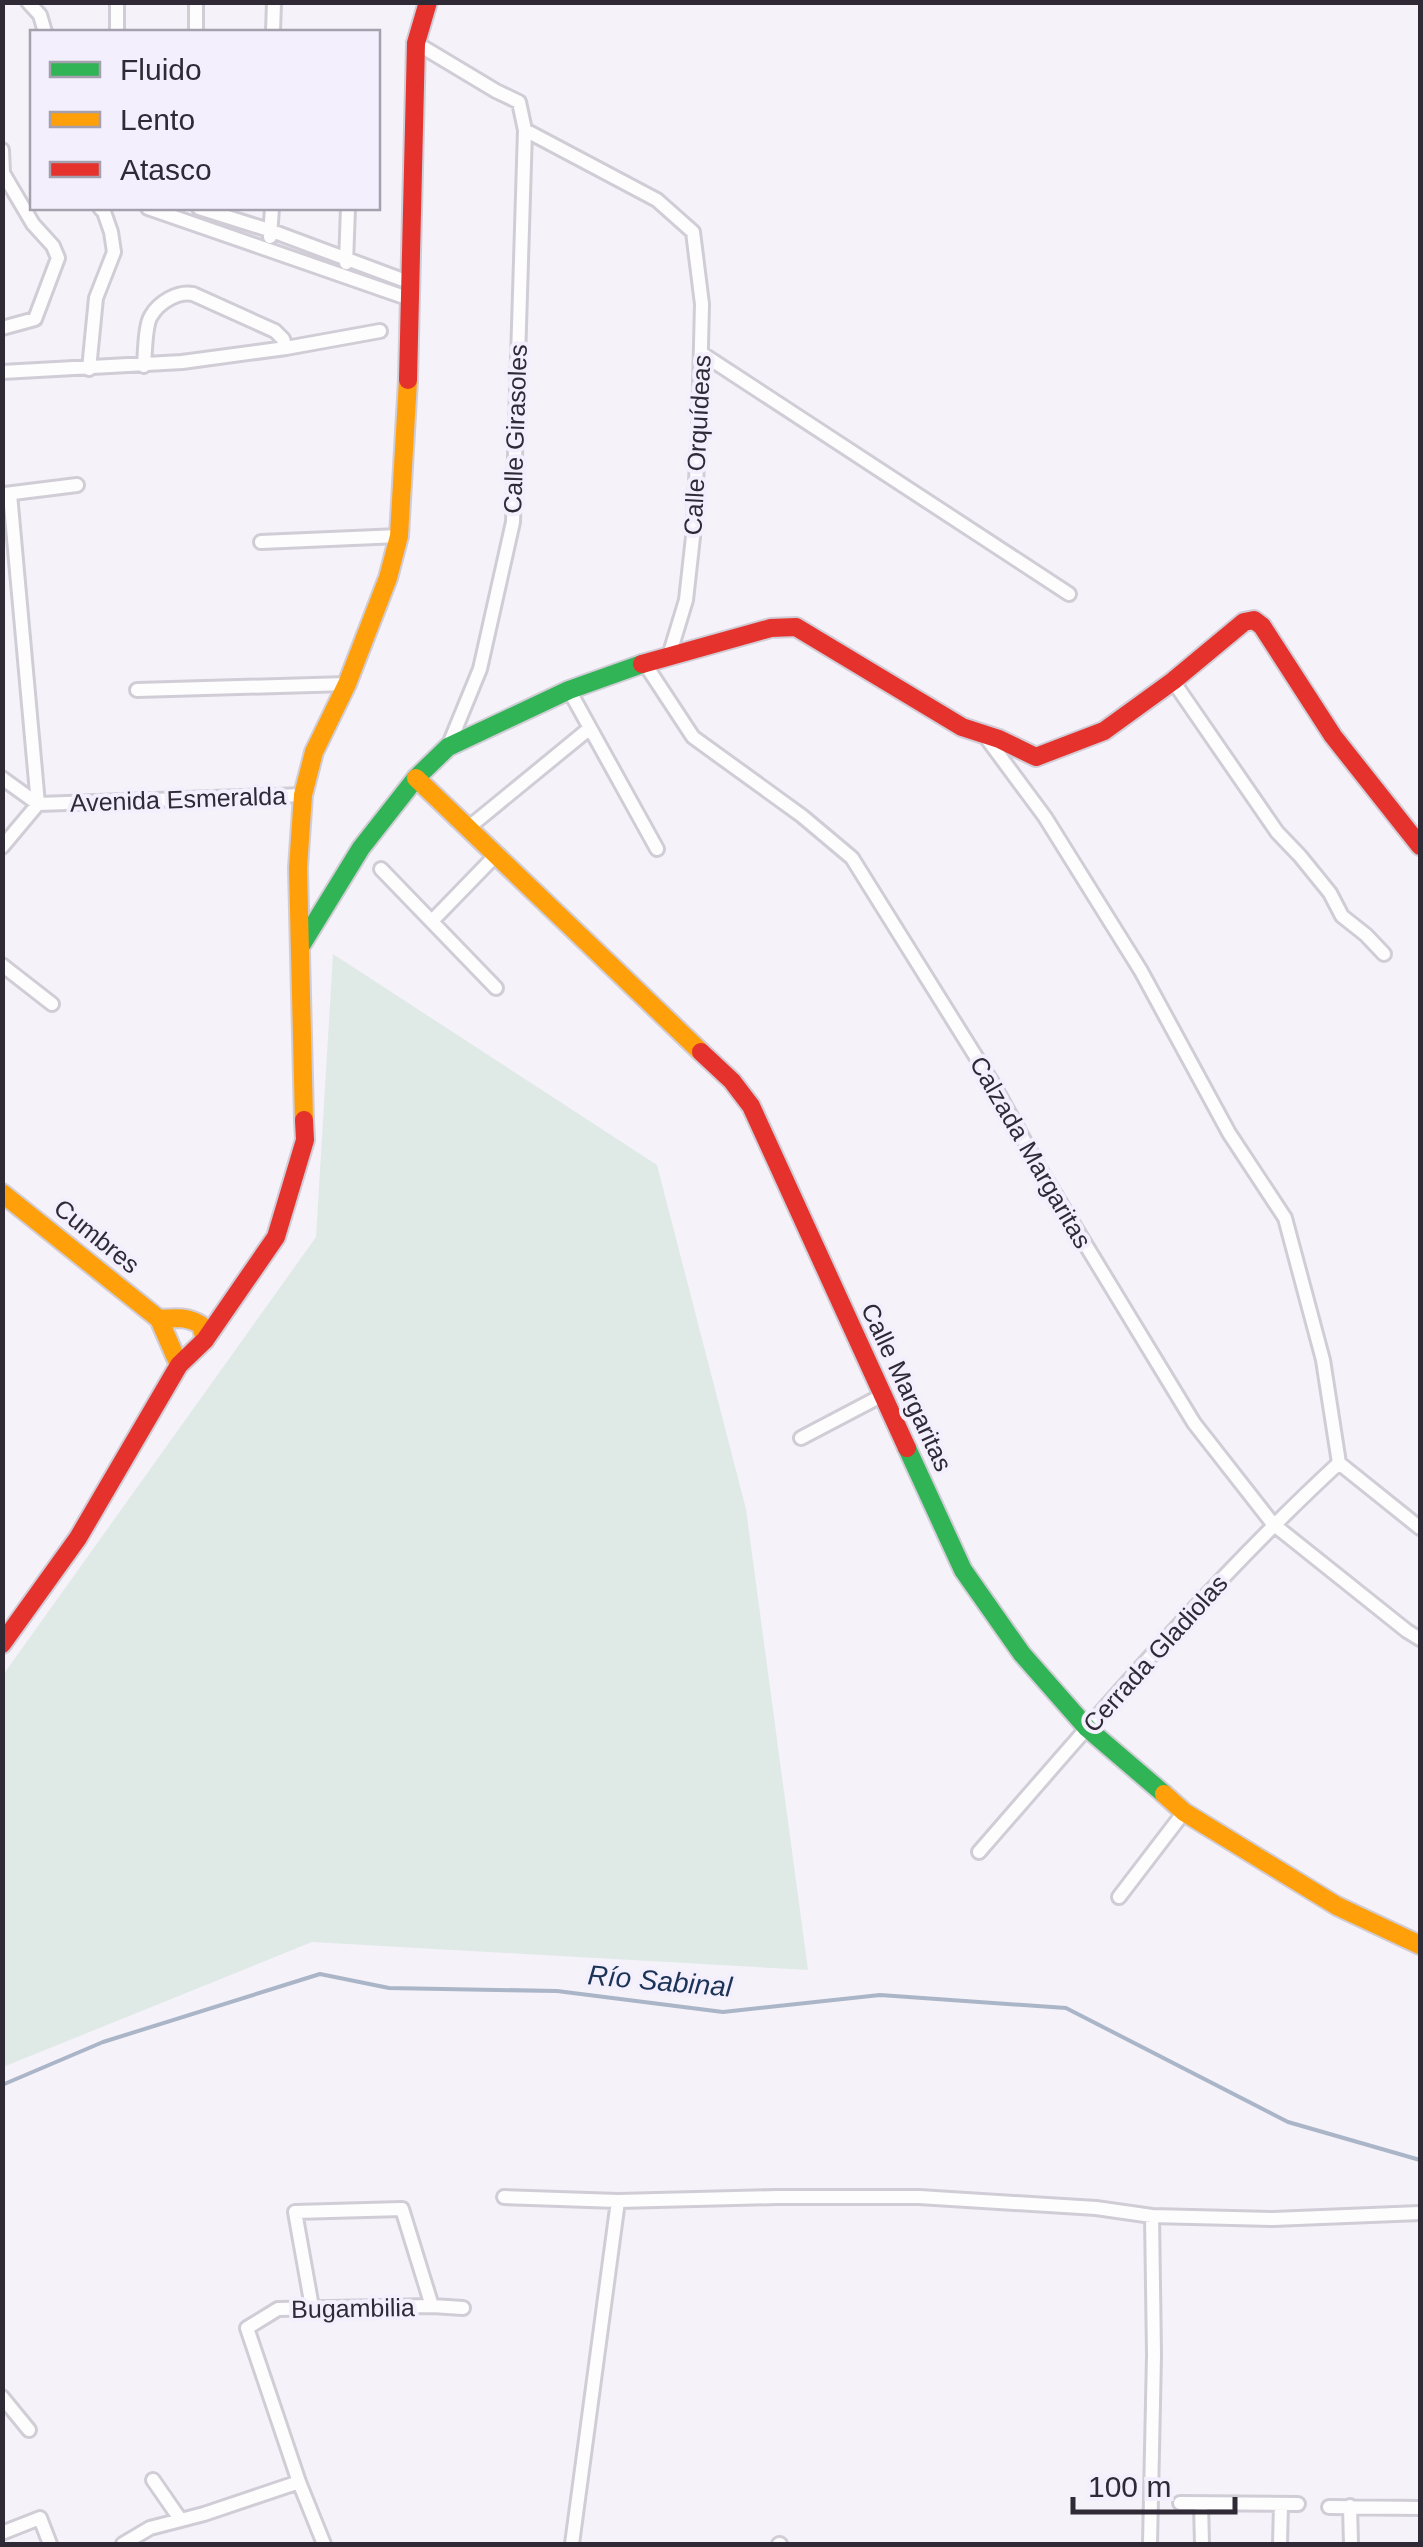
<svg xmlns="http://www.w3.org/2000/svg" width="1423" height="2547" font-family="Helvetica,sans-serif">
<style>
.green{fill:#dfeae6}
.lines{fill:none;stroke-linecap:round;stroke-linejoin:round}
.stream{stroke:#abb5c8;stroke-width:4}
.street-casing{stroke:#d1cdd7;stroke-width:18}
.fast-casing{stroke:#d1cdd7;stroke-width:22}
.slow-casing{stroke:#d1cdd7;stroke-width:22}
.jam-casing{stroke:#d1cdd7;stroke-width:22}
.street{stroke:#fefdfe;stroke-width:12}
.fast{stroke:#30b455;stroke-width:18}
.slow{stroke:#ff9f0a;stroke-width:18}
.jam{stroke:#e5322d;stroke-width:18}
.labels{text-anchor:middle;dominant-baseline:central;stroke-width:8;stroke-linejoin:round;paint-order:stroke}
.street-label{font-size:25px;fill:#2f2a36;stroke:#f4effc}
.water-label{font-size:28px;font-style:italic;fill:#1b3357;stroke:#f4effc}
</style>
<rect width="100%" height="100%" fill="#f5f2f9"/>
<!-- green -->
<path class="green" d="M333,954l324,211 89,344 62,461 -496,-28 -309,125v-392l313,-438z"/>
<g class="lines">
<!-- stream -->
<path class="stream" d="M2,2085l101,-43 217,-68 69,14 168,3 166,21 157,-17 186,13 222,114 132,38"/>
<!-- street casing -->
<g class="street-casing">
<path id="street" d="M28,2l12,13 5,17
M117,2v30
M196,32v-30
M273,32l1,-30
M416,43l80,48 23,11 6,28 -12,392 -33,147 -32,78
M525,130l132,70 36,32 9,72 -3,122 -6,111 -7,63 -17,56
M2,150l1,23 30,51 20,22 5,12 -23,61 -33,9
M148,208l262,91
M199,208l73,23 139,52
M270,237l2,-29
M346,263l2,-55
M701,353l368,241
M144,366c1,-12 1,-41 7,-50 8,-14 27,-25 42,-22l82,37 8,8 3,9
M89,369l7,-71 18,-46 -3,-20 -7,-20 -4,-4
M2,372l180,-10 104,-14 94,-17
M5,494l72,-9
M261,542l138,-6
M645,664l48,73 109,79 50,42 141,226 49,89 152,250 79,101 134,107 13,8
M1173,681l104,151 23,24 30,37 12,23 24,19 18,19
M137,690l210,-6
M569,690l88,159
M985,736l60,81 96,154 88,162 56,85 38,142 16,103 81,65
M2,778l36,26 265,-9
M468,828l122,-100
M2,847l36,-43 -28,-310
M381,869l115,119
M433,920l63,-65
M2,965l50,39
M801,1438l82,-43
M979,1852c116,-133 231,-270 360,-389
M1119,1897l65,-85
M504,2197l114,4 159,-4h142l177,11 56,8 121,3 147,-6
M312,2307l-17,-95 107,-3 30,97
M2,2397l27,33
M153,2480l27,39
M1180,2503l118,1
M1201,2504l1,40
M1350,2506l1,38
M1329,2507l91,1
M2,2533l38,-15 10,26
M123,2544l27,-16 54,-14 95,-32
M324,2544l-25,-62 -52,-154 31,-19 154,-3 31,2
M572,2544l46,-343
M779,2544h1
M1150,2544l4,-189 -2,-139
M1280,2544l1,-40"/>
</g>
<!-- fast casing -->
<g class="fast-casing">
<path id="fast" d="M302,944l59,-96 55,-70 32,-31 121,-57 73,-26
M907,1448l56,122 59,84 65,74 77,66"/>
</g>
<!-- slow casing -->
<g class="slow-casing">
<path id="slow" d="M416,778l285,274
M304,1120l-6,-252 5,-73 11,-43 33,-68 41,-106 11,-42 9,-156
M2,1193l157,126 20,46
M159,1319c15,-1 28,-3 42,6l4,15
M1164,1794l20,18 153,94 83,39"/>
</g>
<!-- jam casing -->
<g class="jam-casing">
<path id="jam" d="M408,380l8,-337 12,-41
M642,664l129,-36 25,-1 166,100 37,12 37,18 68,-26 69,-50 71,-59 10,-2 8,6 71,110 87,110
M701,1052l31,29 19,25 156,342
M2,1644l76,-106 101,-173 26,-25 71,-103 29,-97 -1,-20"/>
</g>
<!-- street -->
<use href="#street" class="street"/>
<!-- fast -->
<use href="#fast" class="fast"/>
<!-- slow -->
<use href="#slow" class="slow"/>
<!-- jam -->
<use href="#jam" class="jam"/>
</g>
<g class="labels">
<!-- street labels -->
<g class="street-label">
<text transform="translate(515 429) rotate(-88)">Calle Girasoles</text>
<text transform="translate(697 445) rotate(-87)">Calle Orquídeas</text>
<text transform="translate(178 799) rotate(-2)">Avenida Esmeralda</text>
<text transform="translate(1031 1152) rotate(60)">Calzada Margaritas</text>
<text transform="translate(97 1236) rotate(39)">Cumbres</text>
<text transform="translate(907 1387) rotate(65)">Calle Margaritas</text>
<text transform="translate(1155 1653) rotate(-48)">Cerrada Gladiolas</text>
<text transform="translate(353 2308) rotate(-1)">Bugambilia</text>
</g>
<!-- water labels -->
<g class="water-label">
<text transform="translate(660 1981) rotate(5)">Río Sabinal</text>
</g>
</g>
<!-- border -->
<rect width="1423" height="2547" fill="none" stroke="#2f2a36" stroke-width="10"/>
<!-- legend -->
<rect x="30" y="30" width="350" height="180" fill="#f4effc" stroke="#a5a0ad" stroke-width="2.5"/>
<rect x="50" y="62" width="50" height="15" fill="#30b455" stroke="#a5a0ad" stroke-width="2.5"/>
<text x="120" y="80" font-size="30" fill="#2f2a36">Fluido</text>
<rect x="50" y="112" width="50" height="15" fill="#ff9f0a" stroke="#a5a0ad" stroke-width="2.5"/>
<text x="120" y="130" font-size="30" fill="#2f2a36">Lento</text>
<rect x="50" y="162" width="50" height="15" fill="#e5322d" stroke="#a5a0ad" stroke-width="2.5"/>
<text x="120" y="180" font-size="30" fill="#2f2a36">Atasco</text>
<!-- scale -->
<path d="M1073 2497v15h162v-15" fill="none" stroke="#2f2a36" stroke-width="5"/>
<text x="1088" y="2497" font-size="30" fill="#2f2a36" stroke="#f4effc" stroke-width="8" paint-order="stroke">100 m</text>
</svg>
